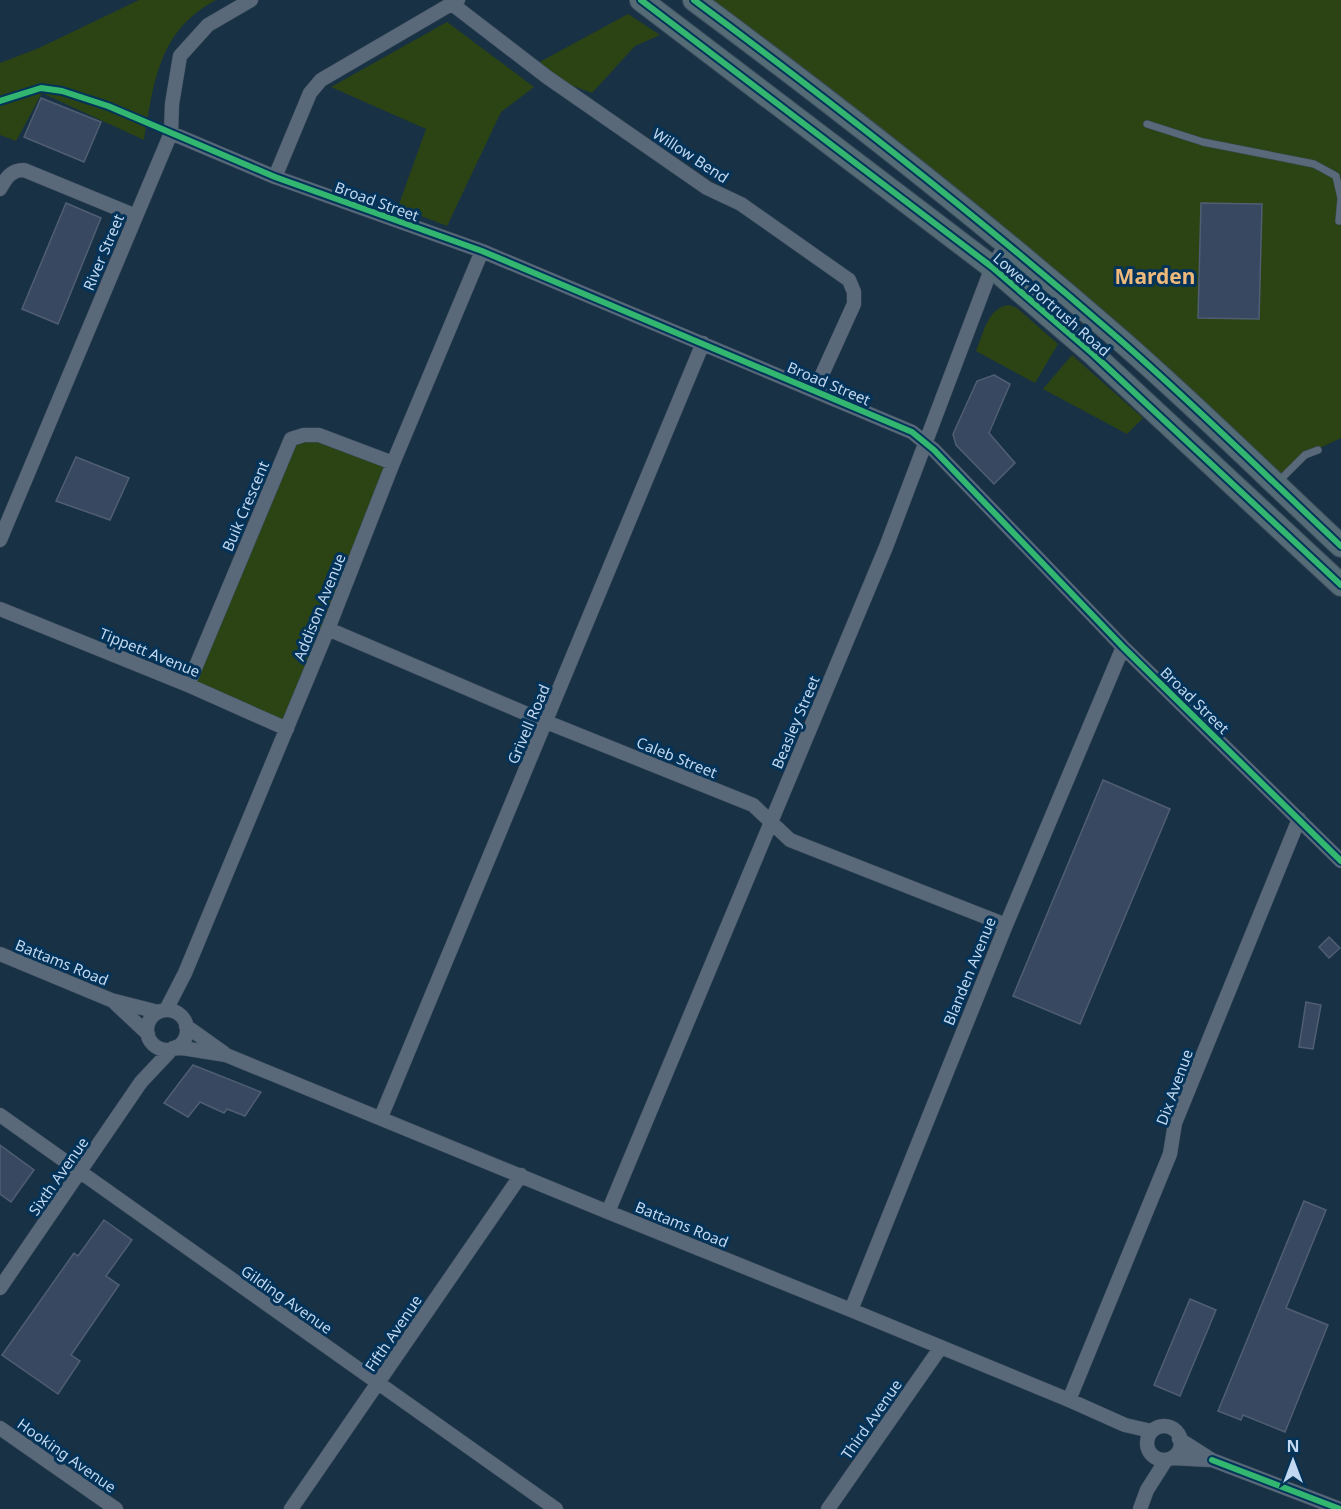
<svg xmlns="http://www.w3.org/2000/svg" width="1341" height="1509" font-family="'Noto Sans',sans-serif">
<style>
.green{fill:#2c4413}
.building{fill:#384860;stroke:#505e72;stroke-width:1.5}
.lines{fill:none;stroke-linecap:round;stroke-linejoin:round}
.service-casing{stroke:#3b4c5d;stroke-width:8}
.minor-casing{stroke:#3b4c5d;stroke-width:15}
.trunk-casing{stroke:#3b4c5d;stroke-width:24}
.service{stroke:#59697a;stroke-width:7}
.minor{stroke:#59697a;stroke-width:14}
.trunk{stroke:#556c76;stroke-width:22}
.cycleway-casing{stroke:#043359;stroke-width:10}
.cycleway{stroke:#33b770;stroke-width:6}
.labels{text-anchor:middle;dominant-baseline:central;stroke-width:6;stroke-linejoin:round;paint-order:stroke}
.street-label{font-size:15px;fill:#c1d8f0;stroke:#043359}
.district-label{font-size:21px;font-weight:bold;fill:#eeb97b;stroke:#043359}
</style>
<rect width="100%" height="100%" fill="#183145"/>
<!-- green -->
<path class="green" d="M139,0h77c-58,31 -62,82 -72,140l-102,-47 -26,48 -16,-6v-72l39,-15z
M694,0h647v438l-36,17 -29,30 -42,-40z
M628,14l32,21 -25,11 -43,47 -32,-12 -24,-17z
M447,22l87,65 -33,25 -54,114 -49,-19 28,-78 -95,-42z
M1009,305l8,3 41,36 -23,39 -59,-32c8,-18 11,-43 33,-46z
M1072,355l71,63 -16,16 -84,-45z
M304,435l89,28 -106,266 -99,-44 103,-246z"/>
<!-- building -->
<path class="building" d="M41,98l60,24 -17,40 -60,-25z
M66,203l35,15 -43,106 -36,-15z
M1201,203l61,1 -3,115 -61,-1z
M994,375l16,9 -21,49 26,30 -21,21 -38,-39 -3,-11 24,-53z
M76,457l53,21 -19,42 -54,-19z
M1103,780l67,29 -90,215 -67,-28z
M1329,937l11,11 -11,10 -10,-11z
M1306,1002l15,3 -8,44 -14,-2z
M193,1065l68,27 -16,24 -18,-7 -3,4 -24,-11 -12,15 -24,-14z
M0,1145l34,25 -23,32 -11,-8z
M1304,1201l22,9 -40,98 42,17 -43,107 -42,-17 -2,5 -23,-9z
M104,1220l28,20 -26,36 13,9 -48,70 9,6 -22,33 -56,-39 72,-102 4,3z
M1190,1299l26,11 -36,86 -26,-11z"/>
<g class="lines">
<!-- service casing -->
<g class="service-casing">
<path id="service" d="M1147,124l56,18 111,22 22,12 5,22 -2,23
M1279,481l26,-26 13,-5"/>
</g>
<!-- minor casing -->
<g class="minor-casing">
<path id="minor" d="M452,4l95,73 160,111 34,16 108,76 5,12v12l-39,86
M171,133l104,44 207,74 430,181 22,18 189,197 218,214
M275,177l35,-84 11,-13 137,-80
M0,189c6,-11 11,-19 24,-19l112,46
M0,540l171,-407 1,-29 8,-48 28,-31 43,-25
M0,609l188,76 99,44
M328,629l206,88 219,88 37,35 216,85
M188,685l103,-246 13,-4h15l74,28
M0,954l111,46 47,12
M115,1003l33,31
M166,1010l19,-37 143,-344 65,-166 89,-212
M147 1030a20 20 0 1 1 40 0a20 20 0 1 1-40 0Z
M186,1026l38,27
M176,1047l50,8 382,157 243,98 218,90 56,25 26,6
M0,1115l556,394
M381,1117l322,-774
M608,1212l278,-665 106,-280 15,-24
M0,1288l141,-206 32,-34
M851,1310l155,-385 117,-278
M1069,1400l101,-246 5,-31 124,-304
M1147 1443a17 17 0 1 1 34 0a17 17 0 1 1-34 0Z
M0,1428l116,81
M1179,1439l33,21 128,49
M1172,1458l38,2
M291,1509l230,-334
M828,1509l113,-162
M1140,1509l7,-19 19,-30"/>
</g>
<!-- trunk casing -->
<g class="trunk-casing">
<path id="trunk" d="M641,0l351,267 101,87 248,231
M694,0c143,106 283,216 418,333 79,68 153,142 229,213"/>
</g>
<!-- service -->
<use href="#service" class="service"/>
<!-- minor -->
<use href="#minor" class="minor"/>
<!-- trunk -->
<use href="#trunk" class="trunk"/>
<!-- cycleway casing -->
<g class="cycleway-casing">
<path id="cycleway" d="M641,0l351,267 101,87 248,231
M694,0c143,106 283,216 418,333 79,68 153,142 229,213
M0,101l41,-13 21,3 46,15 167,71 207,74 430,181 22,18 189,197 218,214
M1212,1460l128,49"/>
</g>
<!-- cycleway -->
<use href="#cycleway" class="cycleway"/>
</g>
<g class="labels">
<!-- street labels -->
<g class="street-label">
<text transform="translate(691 155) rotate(33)">Willow Bend</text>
<text transform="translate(377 201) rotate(20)">Broad Street</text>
<text transform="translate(103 252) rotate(-67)">River Street</text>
<text transform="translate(1052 304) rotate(41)">Lower Portrush Road</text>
<text transform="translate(829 383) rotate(23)">Broad Street</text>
<text transform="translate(245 506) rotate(-67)">Buik Crescent</text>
<text transform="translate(319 607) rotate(-68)">Addison Avenue</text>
<text transform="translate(150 652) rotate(22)">Tippett Avenue</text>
<text transform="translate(1195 700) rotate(44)">Broad Street</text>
<text transform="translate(795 722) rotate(-67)">Beasley Street</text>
<text transform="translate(528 724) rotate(-67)">Grivell Road</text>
<text transform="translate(677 757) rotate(22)">Caleb Street</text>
<text transform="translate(62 962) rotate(22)">Battams Road</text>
<text transform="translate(969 971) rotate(-68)">Blanden Avenue</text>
<text transform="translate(1174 1087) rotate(-70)">Dix Avenue</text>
<text transform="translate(58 1176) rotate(-55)">Sixth Avenue</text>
<text transform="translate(682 1224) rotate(22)">Battams Road</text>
<text transform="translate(287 1299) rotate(35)">Gilding Avenue</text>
<text transform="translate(393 1333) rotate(-56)">Fifth Avenue</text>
<text transform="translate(871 1419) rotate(-55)">Third Avenue</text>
<text transform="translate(67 1455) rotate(35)">Hooking Avenue</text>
</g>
<!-- district labels -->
<g class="district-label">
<text x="1155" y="276">Marden</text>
</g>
</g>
<!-- north arrow -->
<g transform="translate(1293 1461)" stroke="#043359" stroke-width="4.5" paint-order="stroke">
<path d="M0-4.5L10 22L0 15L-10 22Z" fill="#c1d8f0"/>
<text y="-9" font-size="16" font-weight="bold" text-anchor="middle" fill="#c1d8f0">N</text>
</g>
</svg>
